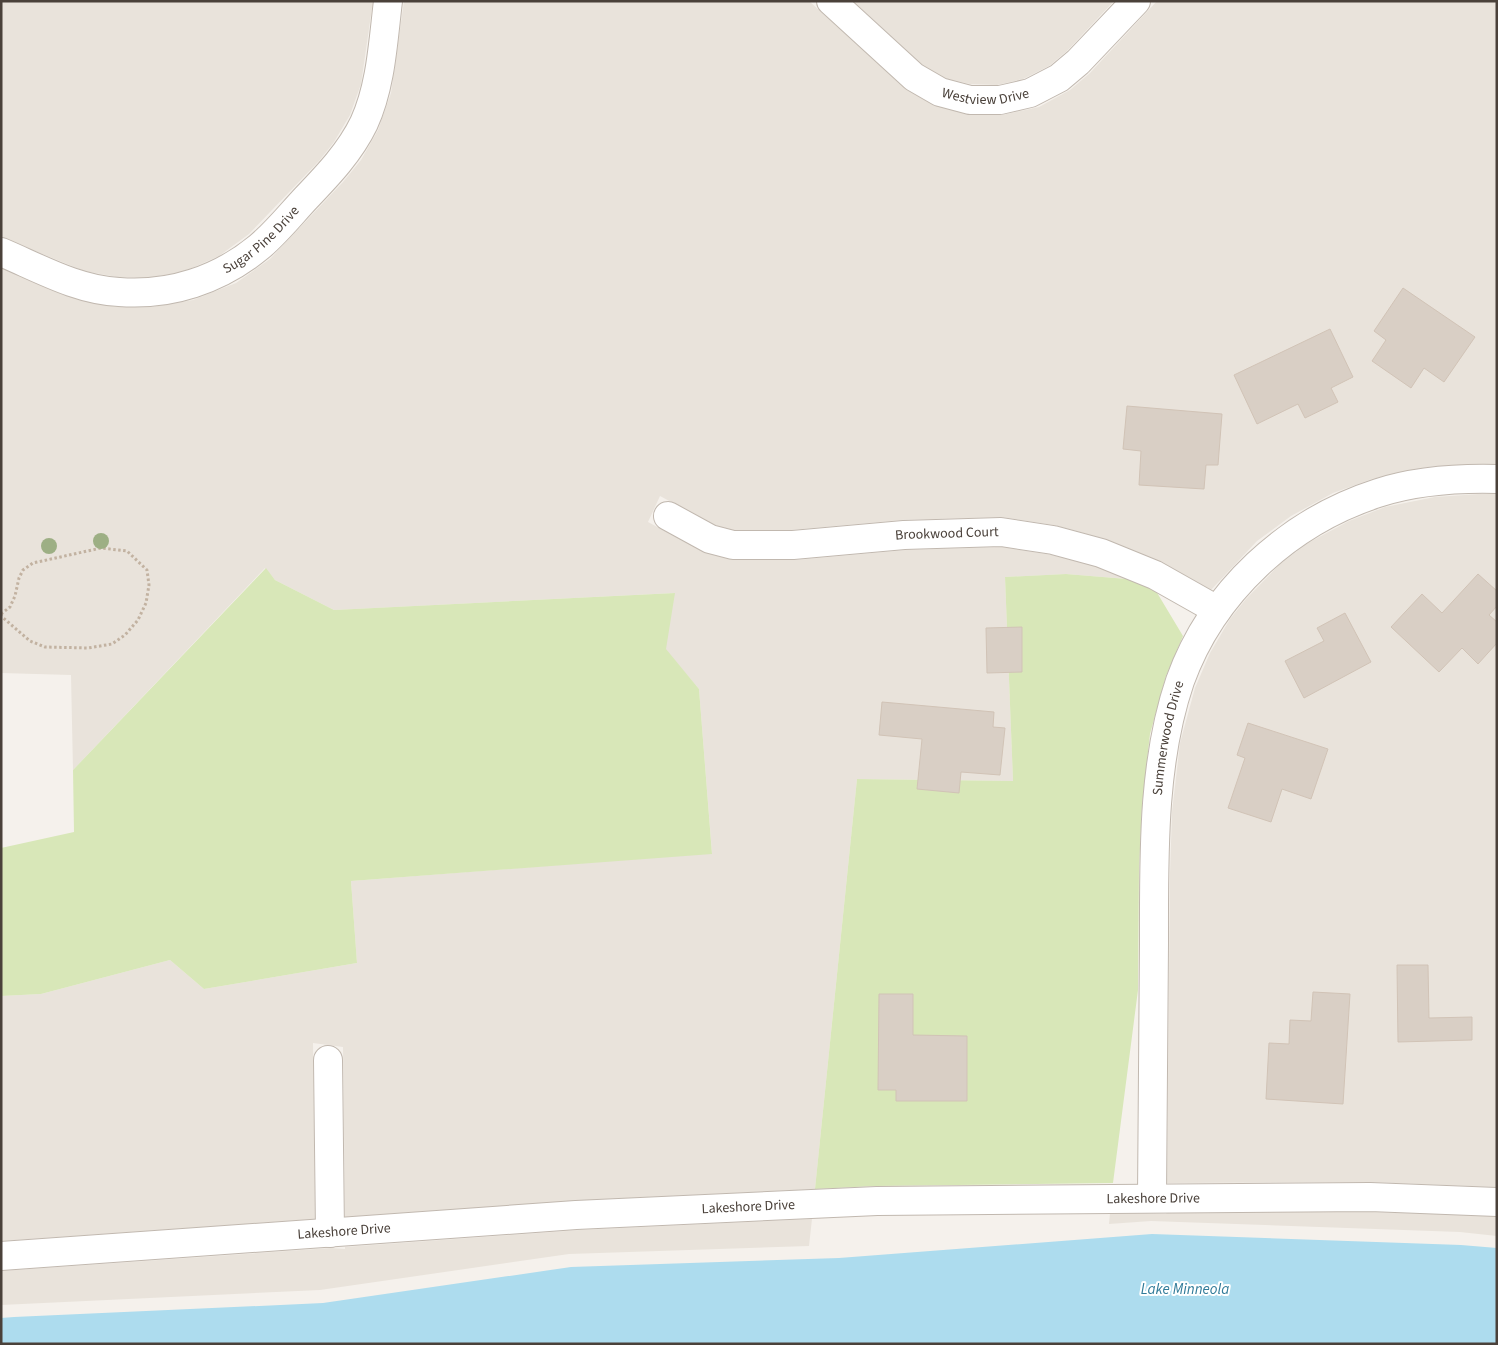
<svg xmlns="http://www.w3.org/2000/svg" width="1498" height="1345" font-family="'Source Sans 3',sans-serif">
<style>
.residential{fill:#e9e3db}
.green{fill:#d8e7b8}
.water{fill:#addcee}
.building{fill:#d9cfc5;stroke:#d1c3b6}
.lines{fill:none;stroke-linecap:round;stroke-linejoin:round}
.minor-casing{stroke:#c1b8af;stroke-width:30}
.path{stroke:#c2b2a1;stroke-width:3;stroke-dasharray:2.5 2.5;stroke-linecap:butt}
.minor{stroke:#fff;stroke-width:28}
.tree{fill:#9daf84}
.labels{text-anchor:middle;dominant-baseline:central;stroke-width:4;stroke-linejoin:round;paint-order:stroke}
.street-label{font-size:14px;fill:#4a413a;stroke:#fff}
.water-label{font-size:15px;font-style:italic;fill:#317b99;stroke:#fff}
</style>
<rect width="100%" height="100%" fill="#f5f1ec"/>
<!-- residential -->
<path class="residential" d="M1,1h372l-12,83 -11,31 -16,27 -15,19 -70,73 -30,22 -36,16 -36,6 -30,-1 -33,-6 -83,-34z
M404,1h405l98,89 31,16 33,9h31l37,-8 31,-17 20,-17 67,-72h340v463h-21l-48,3 -56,12 -39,14 -42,23 -34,25 -46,49 -52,-29 -54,-22 -51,-14 -52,-8 -101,3 -110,10h-58l-19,-5 -54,-29 -12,26 56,30 31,7 61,1 110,-10 96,-3 50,8 46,12 29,12 -61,-5 -61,3 8,204 -156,-2 -42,410 -210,10 -260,18 -2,-170 -30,-4 2,176 -314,22v-245l40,-2 129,-34 34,29 153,-26 -6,-82 361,-28 -13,-164 -34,-40 9,-56 -340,17 -59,-30 -10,-12 -192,202 -2,-95 -70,-2v-405l80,32 35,7h36l41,-7 43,-17 34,-24 73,-77 18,-22 17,-30 13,-37z
M853,1h261l-47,50 -18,15 -26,13 -26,6 -27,-1 -26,-6 -22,-13z
M1479,494h18v693l-129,-5 -201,1 3,-310 2,-61 8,-69 15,-55 15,-35 20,-34 16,-20 34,-35 28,-21 41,-22 36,-14 50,-10z
M1167,1212h205l125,4v20l-37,-4 -309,-11 -42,3 1,-11 56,1z
M812,1219l-3,27 -240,8 -249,36 -319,15v-34l330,-23 14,1v-2l234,-17z"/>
<!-- green -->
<path class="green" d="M266,568l9,12 59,30 341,-17 -9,56 33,40 13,165 -361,27 6,82 -153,26 -34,-29 -129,34 -40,2v-148l73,-16 -1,-62z
M1066,574l61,5 29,12 27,45 -17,40 -16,58 -8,72 -3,63 -1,121 -25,193 -238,3 -60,3 42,-410 156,2 -8,-204z"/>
<!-- water -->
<path class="water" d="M1152,1234l309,11 36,3v96h-1496v-26l13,-1 309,-14 248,-36 268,-9z"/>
<!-- building -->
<path class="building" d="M1403,288l72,49 -31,45 -20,-14 -13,20 -39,-27 14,-21 -12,-9z
M1330,329l23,48 -22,11 7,14 -33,16 -7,-14 -41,20 -23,-49z
M1127,406l95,8 -4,51h-12l-2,24 -65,-4 2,-34 -18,-2z
M1478,574l19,17v15l-8,9 8,7v21l-19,21 -16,-16 -23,24 -48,-45 31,-33 20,19z
M1345,613l26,49 -67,36 -19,-37 39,-20 -7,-13z
M1022,627v45l-35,1 -1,-45z
M882,702l112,10 -1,15 12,1 -5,47 -39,-3 -2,21 -42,-4 5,-50 -43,-4z
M1248,723l80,26 -17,50 -29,-10 -11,33 -43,-14 17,-50 -8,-3z
M1397,965h31l1,53 43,-1v23l-74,2z
M1313,992l37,2 -7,110 -77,-5 3,-56 20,1 1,-24 21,1z
M879,994h34v41l54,1v65h-71v-11h-18z"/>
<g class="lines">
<!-- minor casing -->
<g class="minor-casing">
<g id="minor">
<path id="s1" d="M831,1l83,76 26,15 30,8h30l30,-7 29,-15 19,-16 58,-61"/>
<path id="s2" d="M1,252c38,16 76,38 118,40 51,4 100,-12 140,-45 17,-14 32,-33 47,-49 22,-23 44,-46 58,-75 17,-37 19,-81 24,-122"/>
<path id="s3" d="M668,516l42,23 23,6h60l111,-10 97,-3 52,8 48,13 54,22 62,35"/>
<path d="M328,1060l2,173"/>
<path id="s4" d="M1152,1198c0,-85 1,-170 2,-255 0,-86 -2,-180 26,-262 32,-89 108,-159 198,-188 37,-12 80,-15 119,-14"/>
<path id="s5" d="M1,1256l575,-41 301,-14 493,-4 127,5"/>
</g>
</g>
<!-- path -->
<path class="path" d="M1,614l9,-7 5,-11 4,-18 4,-8 10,-7 68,-15 26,3 20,19 2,15 -3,18 -8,17 -13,15 -13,9 -24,4 -43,-1 -15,-6 -29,-25"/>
<!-- minor -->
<use href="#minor" class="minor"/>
</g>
<!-- trees -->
<g class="tree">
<circle cx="101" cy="541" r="8"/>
<circle cx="49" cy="546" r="8"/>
</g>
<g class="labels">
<!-- street labels -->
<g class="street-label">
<text stroke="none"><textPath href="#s1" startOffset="189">Westview Drive</textPath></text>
<text stroke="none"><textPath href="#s2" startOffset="282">Sugar Pine Drive</textPath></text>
<text stroke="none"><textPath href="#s3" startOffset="286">Brookwood Court</textPath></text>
<text stroke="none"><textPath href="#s4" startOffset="461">Summerwood Drive</textPath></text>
<text stroke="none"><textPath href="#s5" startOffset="1154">Lakeshore Drive</textPath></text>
<text stroke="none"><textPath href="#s5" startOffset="749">Lakeshore Drive</textPath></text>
<text stroke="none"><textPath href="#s5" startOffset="344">Lakeshore Drive</textPath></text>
</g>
<!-- water labels -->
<g class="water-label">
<text x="1185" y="1289">Lake Minneola</text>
</g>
</g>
<!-- border -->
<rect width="1498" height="1345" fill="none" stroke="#4a413a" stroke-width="5"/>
</svg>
